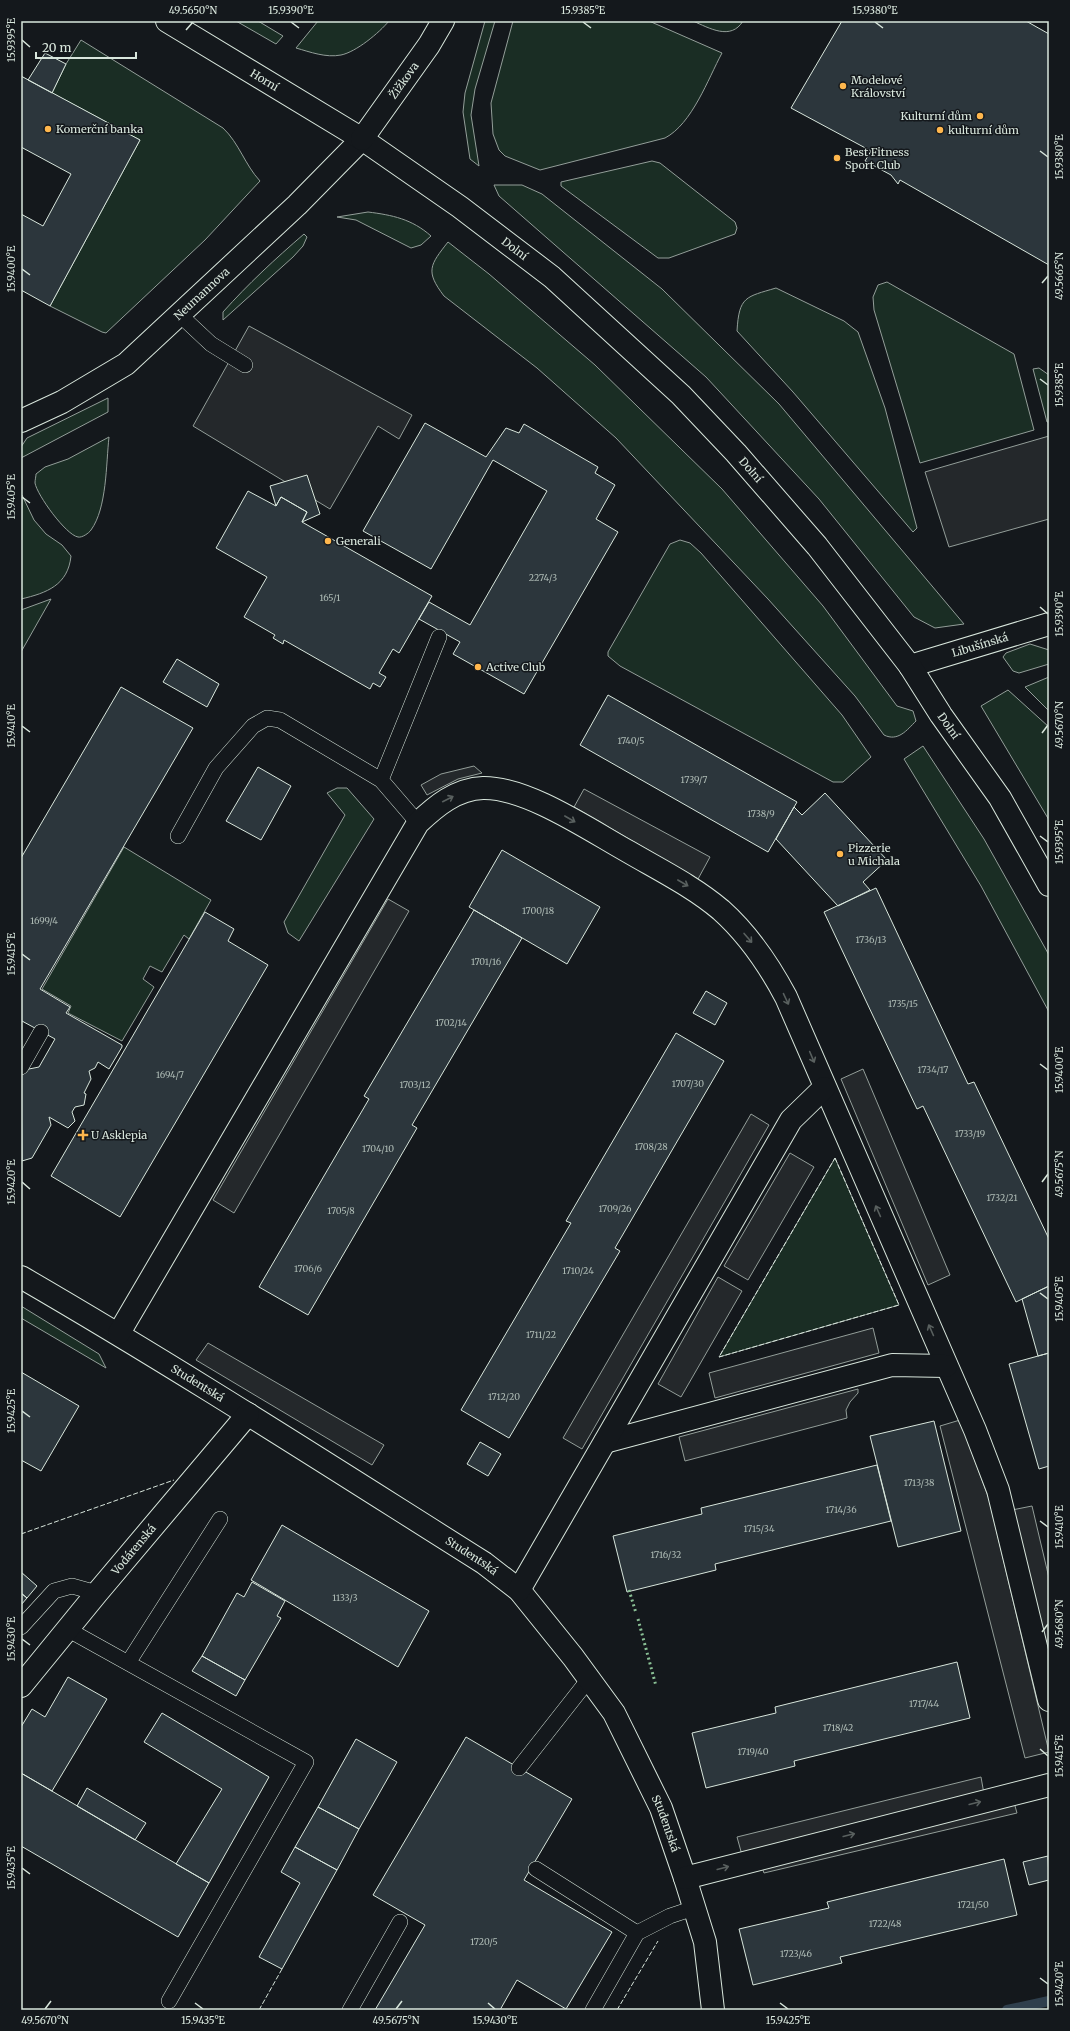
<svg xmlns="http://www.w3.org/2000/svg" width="1070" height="2031" font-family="Merriweather,serif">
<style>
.green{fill:#1a2d24;stroke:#939e99}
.parking{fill:#24282b;stroke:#939e99}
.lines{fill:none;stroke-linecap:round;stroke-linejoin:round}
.stream{stroke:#2f3f4d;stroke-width:10}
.building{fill:#2c363c;stroke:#d8e6dc}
.lane-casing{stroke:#d8e6dc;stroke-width:16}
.street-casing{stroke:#d8e6dc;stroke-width:24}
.primary-casing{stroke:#d8e6dc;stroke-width:24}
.lane{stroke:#14181c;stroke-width:15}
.street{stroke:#14181c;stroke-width:22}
.primary{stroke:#14181c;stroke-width:22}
.hedge{stroke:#8ac095;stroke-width:3;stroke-dasharray:2 3;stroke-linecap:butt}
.fence{stroke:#d8e6dc;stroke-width:1;stroke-dasharray:5 2;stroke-linecap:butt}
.oneway{stroke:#59605f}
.ticks{fill:none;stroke:#d8e6dc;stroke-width:1.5}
.poi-dot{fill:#ffb74d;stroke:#14181c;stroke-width:1.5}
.labels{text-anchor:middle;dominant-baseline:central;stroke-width:3;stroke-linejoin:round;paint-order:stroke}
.number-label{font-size:9px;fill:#adbab4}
.street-label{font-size:11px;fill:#d8e6dc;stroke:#14181c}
.poi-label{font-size:11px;fill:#d8e6dc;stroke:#14181c;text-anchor:start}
.neatline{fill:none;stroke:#d8e6dc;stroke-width:1.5}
.ticks-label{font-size:10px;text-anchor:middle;fill:#d8e6dc}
</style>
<rect width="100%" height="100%" fill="#14181c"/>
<!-- green -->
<path class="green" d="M236,21h22l25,15 -7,8z
M318,21h71c-10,12 -33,31 -48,34 -15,3 -31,-3 -45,-7z
M485,21h10l-20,68 -4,26 8,51 -9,-7 -7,-47 2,-19z
M513,21h136l73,32c-14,26 -30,71 -57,85l-125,32 -35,-14 -6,-6 -6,-16 -2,-31z
M693,21h50c-12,20 -34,7 -50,0z
M81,40l142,88c16,15 22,37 37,53l-55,59 -99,93 -4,-1 -52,-26 90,-166 -88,-47 14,-29z
M652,161l8,2 75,59 2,6 -2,6 -66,24h-11l-97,-72v-4z
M494,185h28l20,9 120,95 117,115 185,220 -29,4 -21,-11 -95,-118 -113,-122 -207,-181z
M368,212c24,3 44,7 63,24l-10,9 -10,3 -55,-28 -19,-3z
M304,234l3,3 -4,9 -10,11 -70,63v-8c25,-28 52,-53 81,-78z
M448,242l41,32 106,91 127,124 101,117 74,100 16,5 3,10c-9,9 -18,21 -32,14l-29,-39 -87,-97 -152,-161 -79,-70 -93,-72c-19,-25 -14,-31 4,-54z
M887,282l127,72 20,76 -114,33 -46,-153 -1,-13 5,-12z
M776,288l68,33 14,11 27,76 32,120 -4,4 -120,-140 -56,-61c2,-35 9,-34 39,-43z
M1039,368l10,7v47h-2l-14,-53z
M108,398v14l-87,46v-11l6,-9z
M109,437c-3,27 -2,71 -18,93 -2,3 -9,8 -13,7 -12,-2 -41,-42 -43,-54 0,-3 1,-7 1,-9l9,-7 23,-8z
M22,495l12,25 12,14 16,11 9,11c-3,29 -24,37 -50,43z
M680,540l10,3 11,10 141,162 29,42 -28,25h-10l-213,-116 -12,-10v-4l62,-108z
M51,599l-30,53v-42z
M1030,644l19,6v14l-30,9 -6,-2 -10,-14 3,-4z
M1049,677v34l-24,-24z
M1008,690l41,37v93l-68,-114z
M923,746l61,93 65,116v57l-68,-126 -77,-127z
M337,788h10l27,31 -75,122 -11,-8 -4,-11 61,-107 -18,-22z
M124,847l87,53 -22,39 -5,-4 -22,37 -12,-6 -7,13 11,8 -32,54 -54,-28 3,-7 -29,-17z
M835,1158l64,147 -180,52z
M21,1306l78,48 7,14 -85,-50z"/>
<!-- parking -->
<path class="parking" d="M249,326l163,89 -13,24 -21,-13 -48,83 -137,-83z
M1049,436v83l-100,28 -24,-75z
M474,766l8,7 -24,6 -31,16 -6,-10 20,-11z
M584,789l126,68 -12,22 -124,-72z
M388,899l21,12 -175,302 -21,-13z
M863,1069l87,206 -22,10 -87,-206z
M751,1114l18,11 -187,324 -19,-11z
M790,1153l24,14 -66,113 -24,-14z
M718,1277l24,14 -61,106 -23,-13z
M873,1328l6,25 -164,45 -6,-25z
M208,1343l176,102 -12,20 -176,-105z
M858,1389v4l-8,9 -4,8 1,8 -162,43 -6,-24z
M960,1420l29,79 60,253 -24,6 -85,-332z
M1032,1506l17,72v93l-42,-160z
M981,1777l3,17 -242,61 -5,-18z
M1013,1799l4,14 -253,60 -4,-11z"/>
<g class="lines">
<!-- stream -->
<path class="stream" d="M1007,2010l42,-9"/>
</g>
<!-- building -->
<path class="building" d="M842,21h184l23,13v231l-149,-85 -2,4 -7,-9 -26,-14 6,-10 -80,-43z
M45,53l21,11 -14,29 -24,-13z
M21,76l119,64 -90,166 -29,-16v-76l22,12 28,-52 -50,-27z
M425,423l61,34 20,-29 13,5 5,-9 74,43 -3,6 20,12 -19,34 22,13 -94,162 -71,-40 7,-12 -41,-23 10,-17 41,23 77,-134 -54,-31 -62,109 -68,-38z
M307,475l13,39 -18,8 5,-10 -26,-15 -5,9 -6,-20z
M248,491l28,15 5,-9 26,15 -5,10 130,74 -33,57 -6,-4 -14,24 7,4 -6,10 -7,-4 -3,6 -86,-49 -1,4 -10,-6 2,-3 -31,-18 23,-40 -51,-29z
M177,659l42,25 -12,23 -44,-25z
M121,687l72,41 -153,261 30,18 -4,6 56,32v2l-13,22 -11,-7 -3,6 -6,3 2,8 -7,14 2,1 -2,11 -9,2 -3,5 3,9 -7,7 -19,-11 2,8 -19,33 -10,3 -1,-85 3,-6 15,-3 16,-28 -33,-18 -1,1v-164z
M608,695l189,107 -29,50 -188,-107z
M258,767l33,19 -30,54 -35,-19z
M825,793l62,67 -24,22 7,8 -32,16 -62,-67 18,-32 8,8z
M502,850l98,57 -33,57 -98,-57z
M876,888l92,196 6,-2 75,157v47l-33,16 -93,-196 -6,3 -93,-197z
M474,910l48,28 -110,187 5,3 -109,187 -49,-28 110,-188 -5,-3z
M205,912l29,17 -6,12 40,24 -148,252 -69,-41z
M706,991l21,12 -12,22 -22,-12z
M676,1033l48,28 -109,187 5,3 -111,187 -48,-28 110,-187 -5,-2z
M1049,1286v67l-11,3 -16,-57z
M1049,1353v113l-10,3 -30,-105z
M21,1372l58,34 -38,65 -20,-11z
M934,1421l27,110 -63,16 -28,-111z
M480,1442l21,12 -13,22 -21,-12z
M877,1465l14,56 -176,43 1,6 -89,22 -14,-56 89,-22 -1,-6z
M282,1525l147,86 -31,56 -147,-87z
M21,1572l16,14 -10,12 -6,-5z
M252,1582l33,19 -8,15 4,2 -36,62 -43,-24 35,-63 7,4z
M21,1593l6,5 -6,7z
M202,1656l43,24 -9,16 -44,-25z
M957,1662l13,56 -176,43 1,5 -89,22 -14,-55 84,-20 -1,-6z
M68,1677l39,22 -55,92 -31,-18v-46l11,-18 13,8z
M162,1713l107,64 -60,106 -33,-19 46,-75 -78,-47z
M466,1737l106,62 -48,81 88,52 -46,77 -49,-29 -17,30h-125l50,-85 -52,-30z
M356,1739l41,23 -38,67 -41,-22z
M21,1773l188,110 -31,54 -157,-91z
M87,1788l59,35 -11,17 -58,-34z
M318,1807l41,22 -22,41 -42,-23z
M295,1847l42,23 -55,99 -23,-12 41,-74 -19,-11z
M1048,1856l1,24 -20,5 -6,-23z
M1004,1859l13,56 -177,42 2,6 -89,22 -14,-56 90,-21 -2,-6z"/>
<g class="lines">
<!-- lane casing -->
<g class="lane-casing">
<path id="lane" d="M180,315l31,29 34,21
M381,780l58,-143
M178,836l38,-68 37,-42 14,-8 13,2 101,60 37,43
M21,1067l20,-35
M21,1627l33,-36 18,-5 25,7
M67,1629l239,133 -137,239
M128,1663l92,-144
M519,1768l70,-89
M536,1869l101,64
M350,2010l50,-88
M593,2010l44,-77 33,-17 24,-8"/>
</g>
<!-- street casing -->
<g class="street-casing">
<g id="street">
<path id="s1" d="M21,421l41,-19 64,-38 171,-159 65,-66"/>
<path id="s2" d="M910,666l139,-42"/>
<path id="s3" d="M21,1277c157,91 309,189 463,286l35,27 54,67 41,56 47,95 24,70 20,64 8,68"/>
<path d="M119,1333l299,-510c18,-17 38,-34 65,-35 44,-1 108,43 146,64 31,18 65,35 92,58 28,25 48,55 65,87l189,433 23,60 51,210"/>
<path d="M605,1442l287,-77 54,1"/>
<path d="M519,1590l272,-470 33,-32"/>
<path id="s4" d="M21,1686l76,-93 151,-179"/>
<path d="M685,1878l364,-93"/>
</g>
</g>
<!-- primary casing -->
<g class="primary-casing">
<g id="primary">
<path id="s5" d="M167,21l195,118 98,68 92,70 129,118 55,58 81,93 93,120 31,49 59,83 49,87"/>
<path id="s6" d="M362,139l67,-94 14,-24"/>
</g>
</g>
<!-- lane -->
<use href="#lane" class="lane"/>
<!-- street -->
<use href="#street" class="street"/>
<!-- primary -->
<use href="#primary" class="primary"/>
<!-- hedge -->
<path class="hedge" d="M629,1590l7,23
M638,1619l18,67"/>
<!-- fence -->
<path class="fence" d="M835,1158l64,147 -180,52z
M21,1534l153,-54
M259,2010l23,-41
M617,2010l41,-69"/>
</g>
<!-- one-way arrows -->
<defs><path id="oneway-shaft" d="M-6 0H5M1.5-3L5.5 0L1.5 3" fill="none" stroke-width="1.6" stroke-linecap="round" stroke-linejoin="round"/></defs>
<g class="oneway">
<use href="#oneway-shaft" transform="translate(448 799) rotate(-27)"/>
<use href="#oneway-shaft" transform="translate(570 819) rotate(30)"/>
<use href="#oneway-shaft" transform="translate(683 883) rotate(30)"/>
<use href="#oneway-shaft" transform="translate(748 938) rotate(49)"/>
<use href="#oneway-shaft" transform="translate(786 999) rotate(65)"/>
<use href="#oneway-shaft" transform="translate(812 1057) rotate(67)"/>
<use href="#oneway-shaft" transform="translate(878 1211) rotate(-114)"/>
<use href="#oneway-shaft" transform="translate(931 1330) rotate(-114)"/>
<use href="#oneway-shaft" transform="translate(975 1803) rotate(-14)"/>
<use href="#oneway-shaft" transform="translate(849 1835) rotate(-14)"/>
<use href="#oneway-shaft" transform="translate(723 1868) rotate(-15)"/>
</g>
<!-- ticks -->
<path class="ticks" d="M291,22l8,6M583,22l8,6M875,22l8,6M186,30l7,-8M22,40l8,7M1040,151l8,6M22,269l8,6M1042,283l6,-7M1040,379l8,6M22,497l8,6M1040,607l8,7M22,726l8,6M1042,733l6,-8M1040,836l8,6M22,954l8,6M1040,1064l8,6M22,1182l8,7M1042,1182l6,-8M1040,1293l8,6M22,1411l8,6M1040,1521l8,6M1042,1632l6,-8M22,1639l8,6M1040,1749l8,7M22,1868l8,6M1040,1978l8,6M195,2003l8,6M488,2003l7,6M780,2003l8,6M45,2009l6,-8M396,2009l6,-8"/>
<!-- markers -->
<g class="poi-dot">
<circle cx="843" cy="86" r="4"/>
<circle cx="980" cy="116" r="4"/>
<circle cx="48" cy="129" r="4"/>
<circle cx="940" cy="130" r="4"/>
<circle cx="837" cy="158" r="4"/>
<circle cx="328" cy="541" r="4"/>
<circle cx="478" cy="667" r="4"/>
<circle cx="840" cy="854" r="4"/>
<path d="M81 1129h4v4h4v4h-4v4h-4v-4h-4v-4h4z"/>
</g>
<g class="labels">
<!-- number labels -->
<g class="number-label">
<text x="543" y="577">2274/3</text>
<text x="330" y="597">165/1</text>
<text x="631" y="740">1740/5</text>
<text x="694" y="779">1739/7</text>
<text x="761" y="813">1738/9</text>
<text x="538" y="910">1700/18</text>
<text x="44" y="920">1699/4</text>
<text x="871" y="939">1736/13</text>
<text x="486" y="961">1701/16</text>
<text x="903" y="1003">1735/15</text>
<text x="451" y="1022">1702/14</text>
<text x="933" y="1069">1734/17</text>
<text x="170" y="1074">1694/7</text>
<text x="688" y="1083">1707/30</text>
<text x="415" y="1084">1703/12</text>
<text x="970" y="1133">1733/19</text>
<text x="651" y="1146">1708/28</text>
<text x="378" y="1148">1704/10</text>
<text x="1002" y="1197">1732/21</text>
<text x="615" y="1208">1709/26</text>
<text x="341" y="1210">1705/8</text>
<text x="308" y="1268">1706/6</text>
<text x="578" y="1270">1710/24</text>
<text x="541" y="1334">1711/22</text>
<text x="504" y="1396">1712/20</text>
<text x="919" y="1482">1713/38</text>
<text x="841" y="1509">1714/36</text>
<text x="759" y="1528">1715/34</text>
<text x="666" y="1554">1716/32</text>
<text x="345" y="1597">1133/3</text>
<text x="924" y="1703">1717/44</text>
<text x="838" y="1727">1718/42</text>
<text x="753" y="1751">1719/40</text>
<text x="973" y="1904">1721/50</text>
<text x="885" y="1923">1722/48</text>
<text x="484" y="1941">1720/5</text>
<text x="796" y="1953">1723/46</text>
</g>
<!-- street labels -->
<g class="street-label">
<text stroke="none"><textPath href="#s5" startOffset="114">Horní</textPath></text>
<text stroke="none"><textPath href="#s6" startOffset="72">Žižkova</textPath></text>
<text stroke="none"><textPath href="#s5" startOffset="416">Dolní</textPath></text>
<text stroke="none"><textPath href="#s1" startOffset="223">Neumannova</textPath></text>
<text stroke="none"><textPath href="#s5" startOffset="740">Dolní</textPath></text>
<text stroke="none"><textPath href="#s2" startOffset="73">Libušínská</textPath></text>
<text stroke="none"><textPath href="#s5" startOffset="1064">Dolní</textPath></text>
<text stroke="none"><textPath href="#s3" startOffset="206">Studentská</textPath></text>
<text stroke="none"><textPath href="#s4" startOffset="177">Vodárenská</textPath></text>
<text stroke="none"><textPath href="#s3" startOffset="530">Studentská</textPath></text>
<text stroke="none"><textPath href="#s3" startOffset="866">Studentská</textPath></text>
</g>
<!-- poi labels -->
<g class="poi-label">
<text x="851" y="80">Modelové<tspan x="851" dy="13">Království</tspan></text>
<text x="972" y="116" text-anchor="end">Kulturní dům</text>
<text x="56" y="129">Komerční banka</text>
<text x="948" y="130">kulturní dům</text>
<text x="845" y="152">Best Fitness<tspan x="845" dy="13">Sport Club</tspan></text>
<text x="336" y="541">Generali</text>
<text x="486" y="667">Active Club</text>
<text x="848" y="848">Pizzerie<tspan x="848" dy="13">u Michala</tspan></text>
<text x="91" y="1135">U Asklepia</text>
</g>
</g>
<!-- border -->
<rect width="1070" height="2031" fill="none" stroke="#14181c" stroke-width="44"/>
<!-- scale -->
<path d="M36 52v6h100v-6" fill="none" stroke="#d8e6dc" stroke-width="2"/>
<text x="42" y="52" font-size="12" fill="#d8e6dc" stroke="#14181c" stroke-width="3" paint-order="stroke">20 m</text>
<rect x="22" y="22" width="1026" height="1987" class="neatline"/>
<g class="ticks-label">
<text x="193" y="14">49.5650°N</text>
<text x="291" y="14">15.9390°E</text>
<text x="583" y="14">15.9385°E</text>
<text x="875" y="14">15.9380°E</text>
<text transform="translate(11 40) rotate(-90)" y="4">15.9395°E</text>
<text transform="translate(1059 157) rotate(-90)" y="4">15.9380°E</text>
<text transform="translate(11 269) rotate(-90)" y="4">15.9400°E</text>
<text transform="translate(1059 276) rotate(-90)" y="4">49.5665°N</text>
<text transform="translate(1059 385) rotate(-90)" y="4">15.9385°E</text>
<text transform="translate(11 497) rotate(-90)" y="4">15.9405°E</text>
<text transform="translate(1059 614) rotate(-90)" y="4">15.9390°E</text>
<text transform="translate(1059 725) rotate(-90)" y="4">49.5670°N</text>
<text transform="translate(11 726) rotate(-90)" y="4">15.9410°E</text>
<text transform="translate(1059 842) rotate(-90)" y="4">15.9395°E</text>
<text transform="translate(11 954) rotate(-90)" y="4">15.9415°E</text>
<text transform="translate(1059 1070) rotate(-90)" y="4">15.9400°E</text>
<text transform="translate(1059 1174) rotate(-90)" y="4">49.5675°N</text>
<text transform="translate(11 1182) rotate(-90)" y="4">15.9420°E</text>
<text transform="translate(1059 1299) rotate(-90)" y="4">15.9405°E</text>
<text transform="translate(11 1411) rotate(-90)" y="4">15.9425°E</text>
<text transform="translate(1059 1527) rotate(-90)" y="4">15.9410°E</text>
<text transform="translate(1059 1624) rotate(-90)" y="4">49.5680°N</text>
<text transform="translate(11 1639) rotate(-90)" y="4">15.9430°E</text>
<text transform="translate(1059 1756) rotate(-90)" y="4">15.9415°E</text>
<text transform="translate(11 1868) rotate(-90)" y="4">15.9435°E</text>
<text transform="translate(1059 1984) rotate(-90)" y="4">15.9420°E</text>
<text x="45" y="2024">49.5670°N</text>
<text x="203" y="2024">15.9435°E</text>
<text x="396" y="2024">49.5675°N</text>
<text x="495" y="2024">15.9430°E</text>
<text x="788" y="2024">15.9425°E</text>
</g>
</svg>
